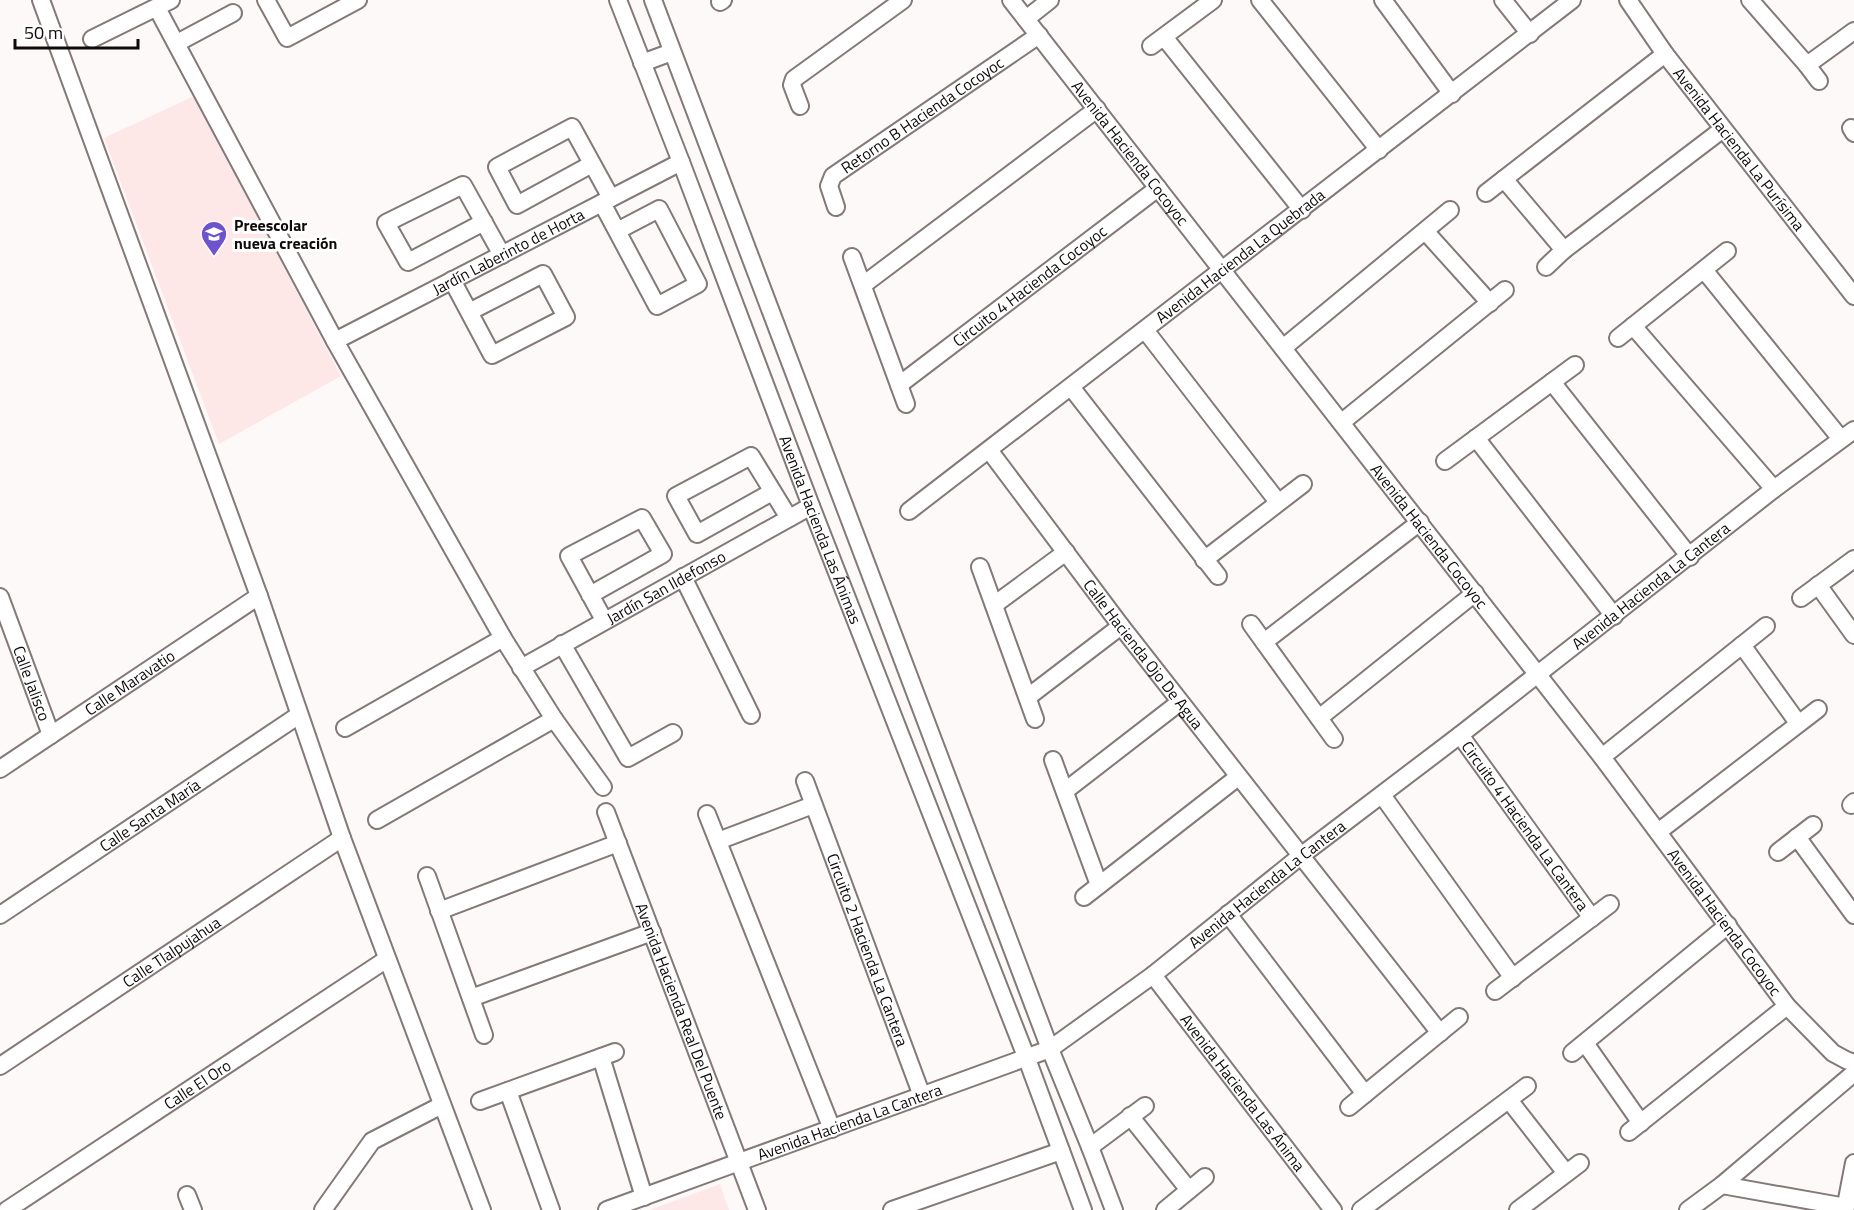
<svg xmlns="http://www.w3.org/2000/svg" width="1854" height="1210" font-family="'Titillium Web',sans-serif">
<style>
.built{fill:#fde8e7}
.lines{fill:none;stroke-linecap:round;stroke-linejoin:round}
.minor-casing{stroke:#837978;stroke-width:20}
.minor{stroke:#fff;stroke-width:16}
.labels{text-anchor:middle;dominant-baseline:central;stroke-width:6;stroke-linejoin:round;paint-order:stroke}
.street-label{font-size:16px;fill:#0e0a0a;stroke:#fff}
.poi-label{font-size:16px;font-weight:bold;fill:#0e0a0a;stroke:#fff;text-anchor:start}
</style>
<rect width="100%" height="100%" fill="#fef9f9"/>
<!-- built -->
<path class="built" d="M194,96l147,280 -122,68 -115,-306z
M720,1184l9,26h-79z"/>
<g class="lines">
<!-- minor casing -->
<g class="minor-casing">
<g id="minor">
<path d="M41,0l218,596 83,242 140,372"/>
<path d="M266,0l21,38 71,-38"/>
<path id="s1" d="M618,0l63,162 130,344 216,553 56,151"/>
<path d="M653,0l397,1049 40,98 24,63"/>
<path id="s2" d="M1011,0l591,757 185,249 46,47 13,7 8,3"/>
<path d="M1260,0l119,150"/>
<path d="M1383,0l69,94"/>
<path d="M1503,0l27,34"/>
<path id="s3" d="M1628,0l37,54 189,242"/>
<path d="M1750,0l57,65 12,16"/>
<path d="M720,2l3,-2"/>
<path d="M157,8l178,333 168,297 51,81 49,68"/>
<path d="M1026,19l24,-19"/>
<path d="M1164,37l138,173"/>
<path d="M92,39l79,-39"/>
<path d="M177,43l56,-30"/>
<path d="M1151,46l62,-46"/>
<path d="M642,63l30,-11"/>
<path d="M1807,65l47,-34"/>
<path d="M800,106l-8,-21 2,-6 109,-79"/>
<path d="M1851,128l3,5"/>
<path d="M592,164l-75,41 -20,-38 75,-40 39,71"/>
<path d="M1504,179l60,71"/>
<path d="M1486,193l179,-139"/>
<path d="M602,203l55,103 41,-22 -39,-75 -42,22"/>
<path id="s4" d="M836,207l-7,-21 4,-10 206,-141"/>
<path d="M484,222l-76,40 -22,-39 77,-38 39,70"/>
<path d="M1425,231l65,72"/>
<path d="M852,257l54,147"/>
<path d="M1546,267l18,-17 159,-121"/>
<path d="M1704,270l137,169"/>
<path d="M452,280l40,75 74,-38 -23,-43 -74,38"/>
<path d="M863,285l234,-176"/>
<path d="M1633,326l141,163"/>
<path d="M1145,330l133,172"/>
<path d="M1618,338l109,-87"/>
<path id="s5" d="M335,341l346,-179"/>
<path d="M1283,348l167,-138"/>
<path d="M1552,382l138,175"/>
<path id="s6" d="M899,385l259,-197"/>
<path d="M1071,387l147,189"/>
<path d="M1342,422l163,-132"/>
<path d="M1476,438l138,178"/>
<path id="s7" d="M989,450l132,176 319,407"/>
<path d="M1445,461l130,-96"/>
<path d="M772,492l-75,42 -21,-38 75,-40 38,62"/>
<path id="s8" d="M909,511l663,-511"/>
<path d="M1204,560l99,-76"/>
<path d="M980,567l55,152"/>
<path d="M683,577l68,138"/>
<path d="M1818,585l36,50"/>
<path d="M590,595l73,-41 -21,-36 -73,38 35,64"/>
<path id="s9" d="M0,597l51,138"/>
<path d="M1801,598l53,-39"/>
<path d="M994,605l72,-53"/>
<path d="M1251,624l83,115"/>
<path d="M1264,642l156,-120"/>
<path d="M562,644l66,114 45,-25"/>
<path d="M1742,645l56,78"/>
<path id="s10" d="M521,668l290,-162"/>
<path d="M1028,697l93,-71"/>
<path d="M1319,718l156,-125"/>
<path d="M345,728l158,-90"/>
<path id="s11" d="M1460,735l132,183"/>
<path d="M1602,757l164,-131"/>
<path d="M1053,760l46,125"/>
<path id="s12" d="M0,769l259,-173"/>
<path id="s13" d="M805,781l117,315"/>
<path d="M1065,791l115,-89"/>
<path d="M1382,795l131,183"/>
<path d="M1851,805l3,-3"/>
<path id="s14" d="M606,812l151,398"/>
<path d="M707,814l125,315"/>
<path d="M377,820l177,-101"/>
<path d="M1658,832l160,-123"/>
<path d="M1797,837l57,78"/>
<path d="M718,841l95,-36"/>
<path d="M1778,852l35,-27"/>
<path d="M427,876l57,159"/>
<path d="M1084,897l154,-120"/>
<path d="M439,911l179,-68"/>
<path d="M1228,914l137,180"/>
<path id="s15" d="M0,915l299,-200"/>
<path id="s16" d="M1153,975l180,235"/>
<path d="M1495,991l115,-87"/>
<path d="M471,998l181,-66"/>
<path d="M1585,1043l56,80"/>
<path d="M1572,1053l156,-128"/>
<path d="M601,1057l43,140"/>
<path id="s17" d="M0,1066l342,-228"/>
<path d="M508,1091l43,119"/>
<path d="M1509,1100l57,73"/>
<path d="M480,1101l135,-49"/>
<path d="M1349,1107l110,-90"/>
<path d="M1130,1116l59,74"/>
<path d="M1629,1132l158,-126"/>
<path d="M1090,1147l55,-41"/>
<path d="M1722,1185l124,22"/>
<path d="M187,1195l6,15"/>
<path id="s18" d="M7,1210l380,-251"/>
<path d="M323,1210l49,-69 70,-36"/>
<path id="s19" d="M607,1210l443,-161 103,-74 149,-120 158,-120 314,-246 80,-59"/>
<path d="M892,1210l169,-59"/>
<path d="M1165,1210l40,-33"/>
<path d="M1361,1210l166,-124"/>
<path d="M1518,1210l62,-47"/>
<path d="M1688,1210l34,-25 132,-112"/>
<path d="M1845,1210l9,-47"/>
</g>
</g>
<!-- minor -->
<use href="#minor" class="minor"/>
</g>
<!-- icons -->
<defs>
<g id="school-pin" transform="scale(1.35)"><path d="M0 17L-7.5 6A9.5 9.5 0 1 1 7.5 6Z" fill="#6d53cc" stroke="#fff"/><path d="M0-5L7-2L0 1L-7-2ZM-4 1L0 2.5L4 1V4Q0 6-4 4Z" fill="#fff"/></g>
</defs>
<g fill-rule="evenodd">
<use href="#school-pin" x="214" y="234"/>
</g>
<g class="labels">
<!-- street labels -->
<g class="street-label">
<text stroke="none"><textPath href="#s4" startOffset="141">Retorno B Hacienda Cocoyoc</textPath></text>
<text stroke="none"><textPath href="#s3" startOffset="186">Avenida Hacienda La Purísima</textPath></text>
<text stroke="none"><textPath href="#s2" startOffset="194">Avenida Hacienda Cocoyoc</textPath></text>
<text stroke="none"><textPath href="#s5" startOffset="195">Jardín Laberinto de Horta</textPath></text>
<text stroke="none"><textPath href="#s8" startOffset="418">Avenida Hacienda La Quebrada</textPath></text>
<text stroke="none"><textPath href="#s6" startOffset="164">Circuito 4 Hacienda Cocoyoc</textPath></text>
<text stroke="none"><textPath href="#s1" startOffset="567">Avenida Hacienda Las Ánimas</textPath></text>
<text stroke="none"><textPath href="#s2" startOffset="680">Avenida Hacienda Cocoyoc</textPath></text>
<text stroke="none"><textPath href="#s10" startOffset="166">Jardín San Ildefonso</textPath></text>
<text stroke="none"><textPath href="#s19" startOffset="1230">Avenida Hacienda La Cantera</textPath></text>
<text stroke="none"><textPath href="#s7" startOffset="256">Calle Hacienda Ojo De Agua</textPath></text>
<text stroke="none"><textPath href="#s9" startOffset="92">Calle Jalisco</textPath></text>
<text stroke="none"><textPath href="#s12" startOffset="156">Calle Maravatio</textPath></text>
<text stroke="none"><textPath href="#s15" startOffset="180">Calle Santa María</textPath></text>
<text stroke="none"><textPath href="#s11" startOffset="112">Circuito 4 Hacienda La Cantera</textPath></text>
<text stroke="none"><textPath href="#s19" startOffset="744">Avenida Hacienda La Cantera</textPath></text>
<text stroke="none"><textPath href="#s2" startOffset="1166">Avenida Hacienda Cocoyoc</textPath></text>
<text stroke="none"><textPath href="#s13" startOffset="180">Circuito 2 Hacienda La Cantera</textPath></text>
<text stroke="none"><textPath href="#s17" startOffset="206">Calle Tlalpujahua</textPath></text>
<text stroke="none"><textPath href="#s14" startOffset="213">Avenida Hacienda Real Del Puente</textPath></text>
<text stroke="none"><textPath href="#s18" startOffset="228">Calle El Oro</textPath></text>
<text stroke="none"><textPath href="#s16" startOffset="148">Avenida Hacienda Las Ánima</textPath></text>
<text stroke="none"><textPath href="#s19" startOffset="258">Avenida Hacienda La Cantera</textPath></text>
</g>
<!-- poi labels -->
<g class="poi-label">
<text x="234" y="225">Preescolar<tspan x="234" dy="18">nueva creación</tspan></text>
</g>
</g>
<!-- scale -->
<path d="M15 39v9h123v-9" fill="none" stroke="#0e0a0a" stroke-width="3"/>
<text x="24" y="39" font-size="18" fill="#0e0a0a" stroke="#ffffff" stroke-width="4.5" paint-order="stroke">50 m</text>
</svg>
